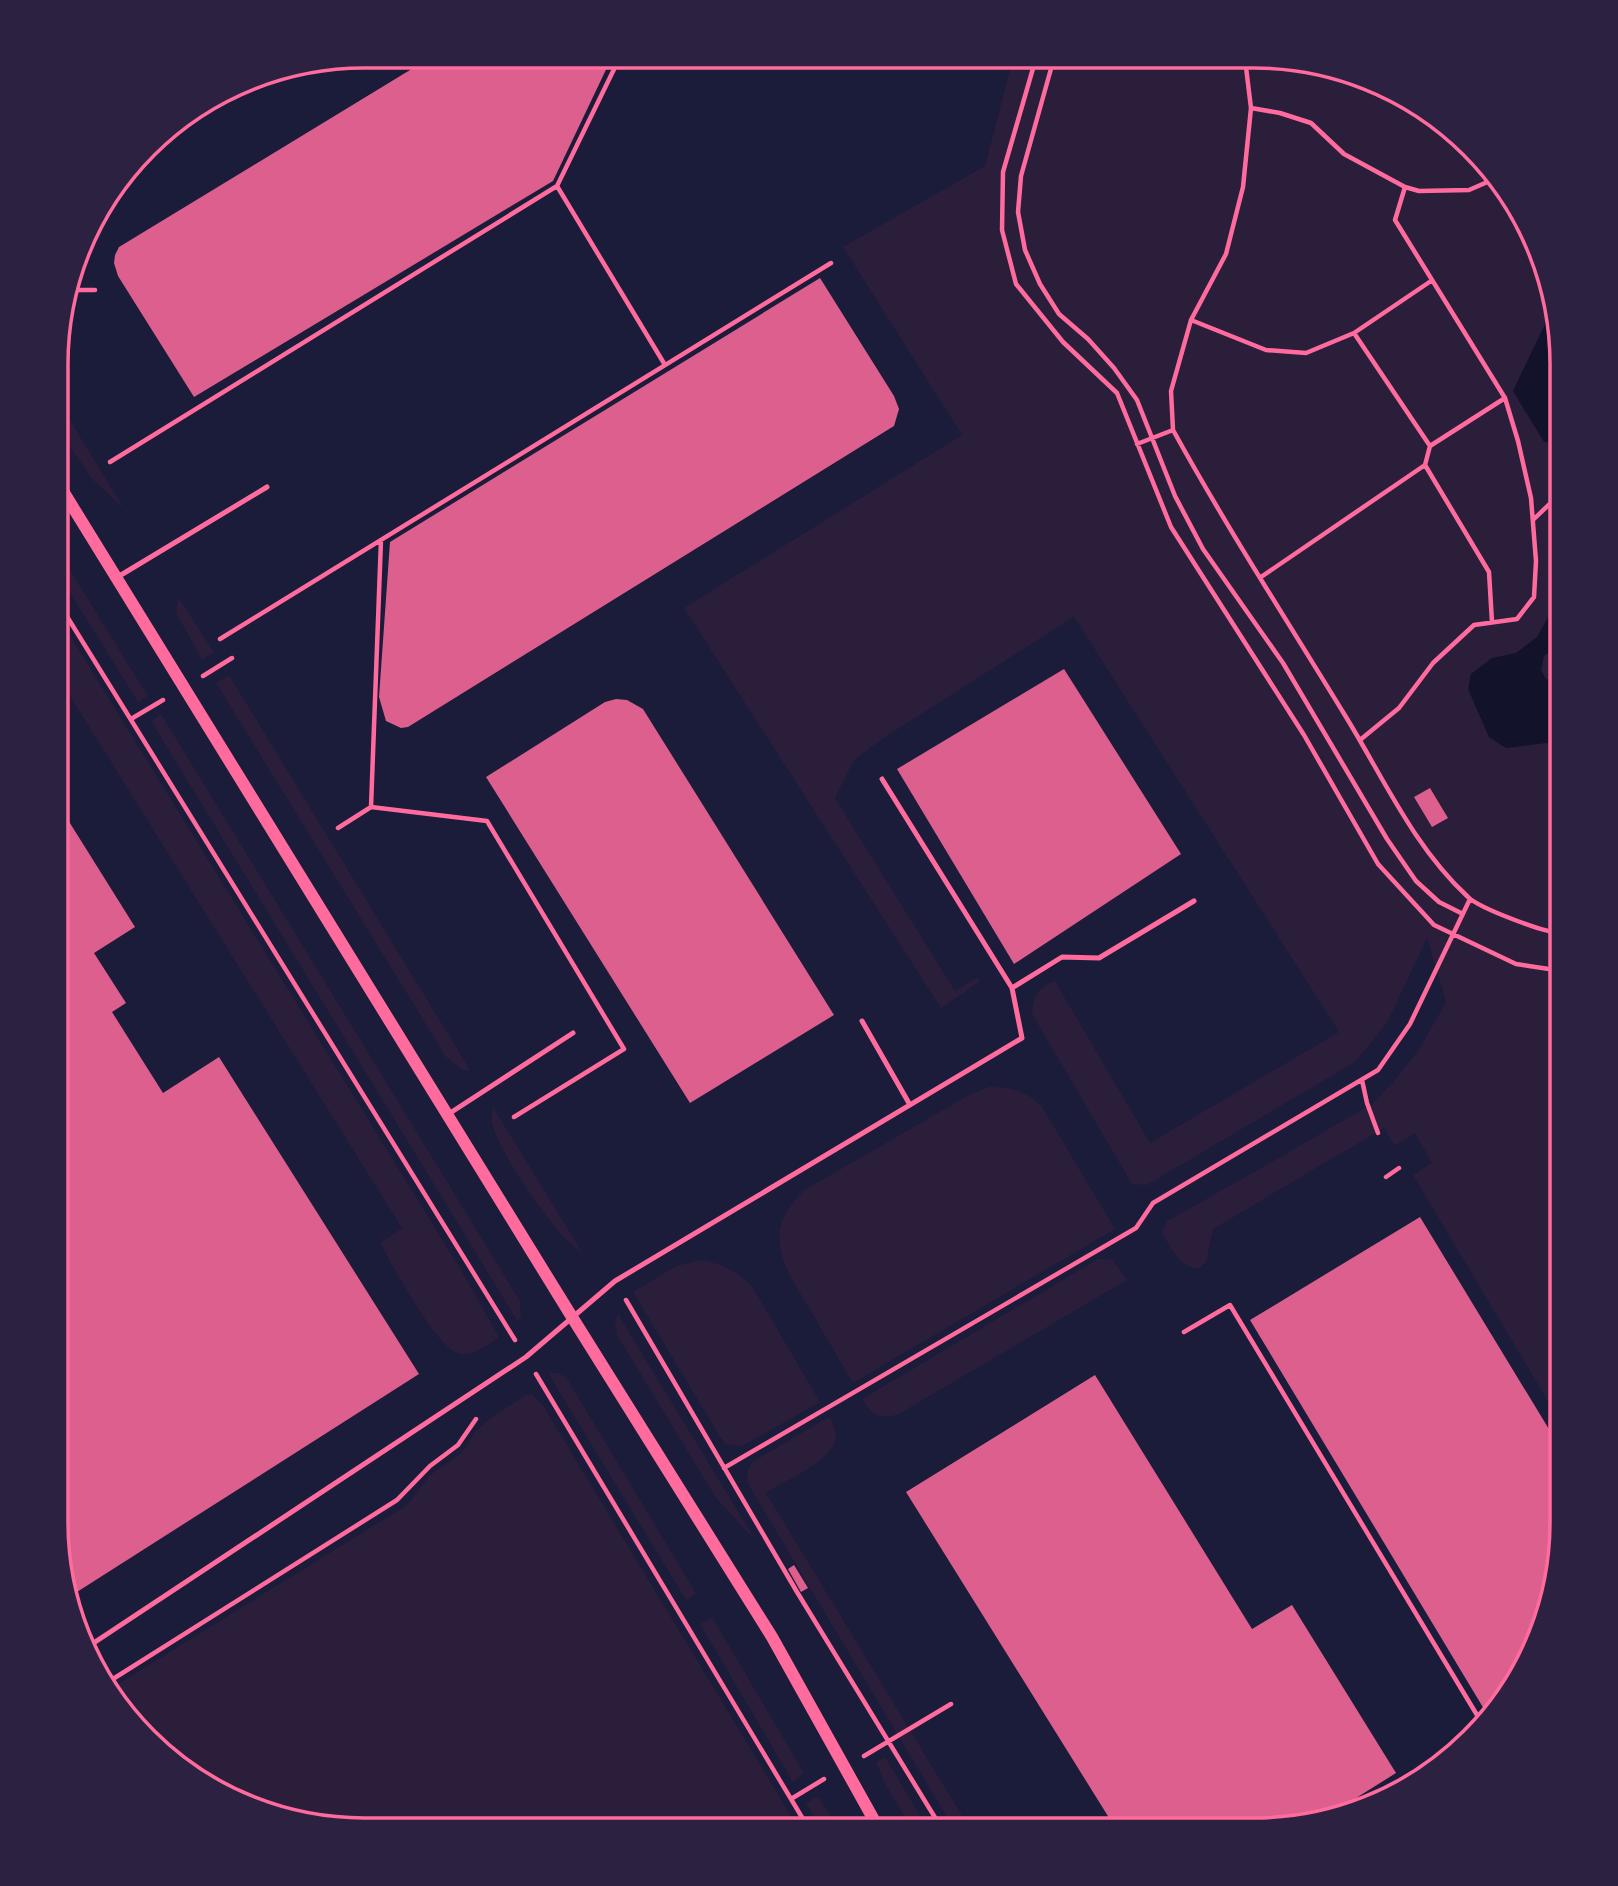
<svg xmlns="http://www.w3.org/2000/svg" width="1618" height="1886" font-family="Jost,sans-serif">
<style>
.green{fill:#2a1e3b}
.water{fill:#12122b}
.building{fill:#dd5f8e}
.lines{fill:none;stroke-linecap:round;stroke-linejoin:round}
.path{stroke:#ff6b9d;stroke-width:4.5}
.service{stroke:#ff6b9d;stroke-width:5}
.tertiary{stroke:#ff6b9d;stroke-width:12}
.rim{fill:none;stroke:#ff6b9d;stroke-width:3.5}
</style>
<rect width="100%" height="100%" fill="#1b1b3a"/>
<!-- green -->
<path class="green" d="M1013,58l281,1 131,49 95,102 31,74 11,80 -1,1059 -148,-248 19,-12 -17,-30 -21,13 -10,-18 -171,101 -7,33 -8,7c-20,-4 -26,-19 -36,-36l5,-12 112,-63 94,-55 22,-23 25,-32 26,-46 -19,-64 -40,85 -32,39 -208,123 -15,-1 -100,-170c1,-19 6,-26 23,-33l95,162 189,-111 -265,-415 -189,120 -31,23 -19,38 120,193 23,-14 1,5 -38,26 -257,-400 278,-173 -119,-188 142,-81z
M59,402l65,107 -32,-30 -34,-50z
M58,551l90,145 -10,6 -80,-129z
M178,597l36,55 -12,8 -26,-47z
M58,616l406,659 35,62c-10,7 -26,20 -39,17 -23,-4 -67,-88 -80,-111l22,-15 -344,-551z
M229,675l241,395h-7l-17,-13 -230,-374z
M161,714l359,587 1,15 -3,6 -367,-601z
M989,1087c24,0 33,3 52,18l74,124 -262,154c-14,-24 -28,-47 -41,-70 -27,-46 -55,-80 -6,-124l163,-94z
M493,1107l89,145c-25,-12 -84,-101 -90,-129 -1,-5 0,-11 1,-16z
M1106,1259l7,1 14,20 -230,135c-19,4 -25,0 -35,-16l236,-140z
M701,1260c22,4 35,11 51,26l68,116 -78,44 -16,-2 -6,-7 -87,-145 43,-26z
M618,1314l138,227 -40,-43 -99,-163 -2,-14z
M548,1373h10l8,4 130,216 -10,7z
M532,1394l12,13 255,422h-26l-4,-6 -11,6h-414l-78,-15 -73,-36 -83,-89 297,-184 22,-29 33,-24 13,-20 17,-15 34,-22z
M829,1417c4,7 7,13 7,21 -2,23 -53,43 -70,55l204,336h-16l-206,-345c-1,-10 -2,-16 6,-23z
M712,1617l92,156 -11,9 -93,-158z
M885,1757l43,72h-16l-27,-45 -9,-22z
M818,1796l20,33h-17l-15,-26z"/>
<!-- water -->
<path class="water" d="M1547,274l4,10 11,80v79l-18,-1 -31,-51 33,-69z
M1562,512v59c-9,-17 -12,-33 -12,-53z
M1562,592v50l-18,14 -3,14 5,9 16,-1v63l-56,7 -17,-11 -21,-48 3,-15 21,-16 24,-5 21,-16z"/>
<!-- building -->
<path class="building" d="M433,56l179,1 -59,124 -359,216 -76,-121 -4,-13 1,-8 4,-8z
M820,278l74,118 5,13 -5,17 -486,301 -7,1 -15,-7 -7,-24 11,-155z
M1064,669l117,185 -167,110 -117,-195z
M616,699l11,1 16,9 191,306 -144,88 -204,-326 119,-75z
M1430,788l18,30 -16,9 -18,-30z
M58,804l77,123 -41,26 32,50 -14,9 51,81 56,-36 200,317 -353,225 -10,-77z
M1420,1217l141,232v93l-16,79 -35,72 -23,21 -237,-394z
M1095,1375l157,254 40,-24 104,168 -59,37 -64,19h-157l-210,-337z
M794,1565l14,23 -7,4 -13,-23z"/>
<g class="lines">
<!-- path -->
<path class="path" d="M1036,58l-33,114 -1,58 14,54 47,58 54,51 54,134 133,208 74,129 56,61 82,39 46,7
M1054,58l-33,118 -3,36 7,38 15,34 19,30 29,25 26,29 23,32 38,96 28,53 80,114 104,176 29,42 23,21 24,12
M1251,108l29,5 31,10 33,31 61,33 14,4 50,-1 23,-10
M557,186l108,179
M70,290h25
M1191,320l75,30 40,3 48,-20 76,113
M1354,333l77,-52
M1173,430c54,98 115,192 173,287 38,62 68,130 122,180 11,11 79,37 94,36
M1137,444l36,-14 -2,-39 20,-71 35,-66 17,-67 8,-79 -6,-49
M110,462l447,-276 63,-129
M1425,465l64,107 3,50
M1534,519l28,-27
M1261,577l164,-112 5,-19 75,-48
M58,602l457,738
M220,639l611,-376
M203,676l29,-18
M131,719l32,-19
M1360,740l39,-32 34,-45 41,-38 43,-6 17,-22 2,-36 -5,-63 -13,-57 -13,-43 -110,-178 10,-33
M371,807l116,14 137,228 -110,68
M338,828l33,-21 10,-267
M1362,1080l5,23 11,30
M1386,1177l13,-9
M626,1300l171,292 145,237
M1184,1332l46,-27 250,415
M536,1374l273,455
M724,1468l412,-240 17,-25 225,-133 32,-46 60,-125
M105,1684l292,-184 33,-34 28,-21 18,-26
M864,1756l87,-52
M791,1799l33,-20"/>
<!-- service -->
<path class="service" d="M116,578l151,-91
M1012,988l50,-31 37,1 95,-57
M862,1021l48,84
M447,1115l126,-82
M86,1648l440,-291 89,-76 407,-243 -10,-50 -130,-209"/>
<!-- tertiary -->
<path class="tertiary" d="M58,483l514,834 200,320 107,192"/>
</g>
<!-- crop -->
<path d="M0 0H1618V1886H0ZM364 68H1254A296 296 0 0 1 1550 364V1522A296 296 0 0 1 1254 1818H364A296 296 0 0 1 68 1522V364A296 296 0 0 1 364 68Z" fill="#2d2142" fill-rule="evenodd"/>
<path class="rim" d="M364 68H1254A296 296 0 0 1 1550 364V1522A296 296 0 0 1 1254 1818H364A296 296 0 0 1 68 1522V364A296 296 0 0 1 364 68Z"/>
</svg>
